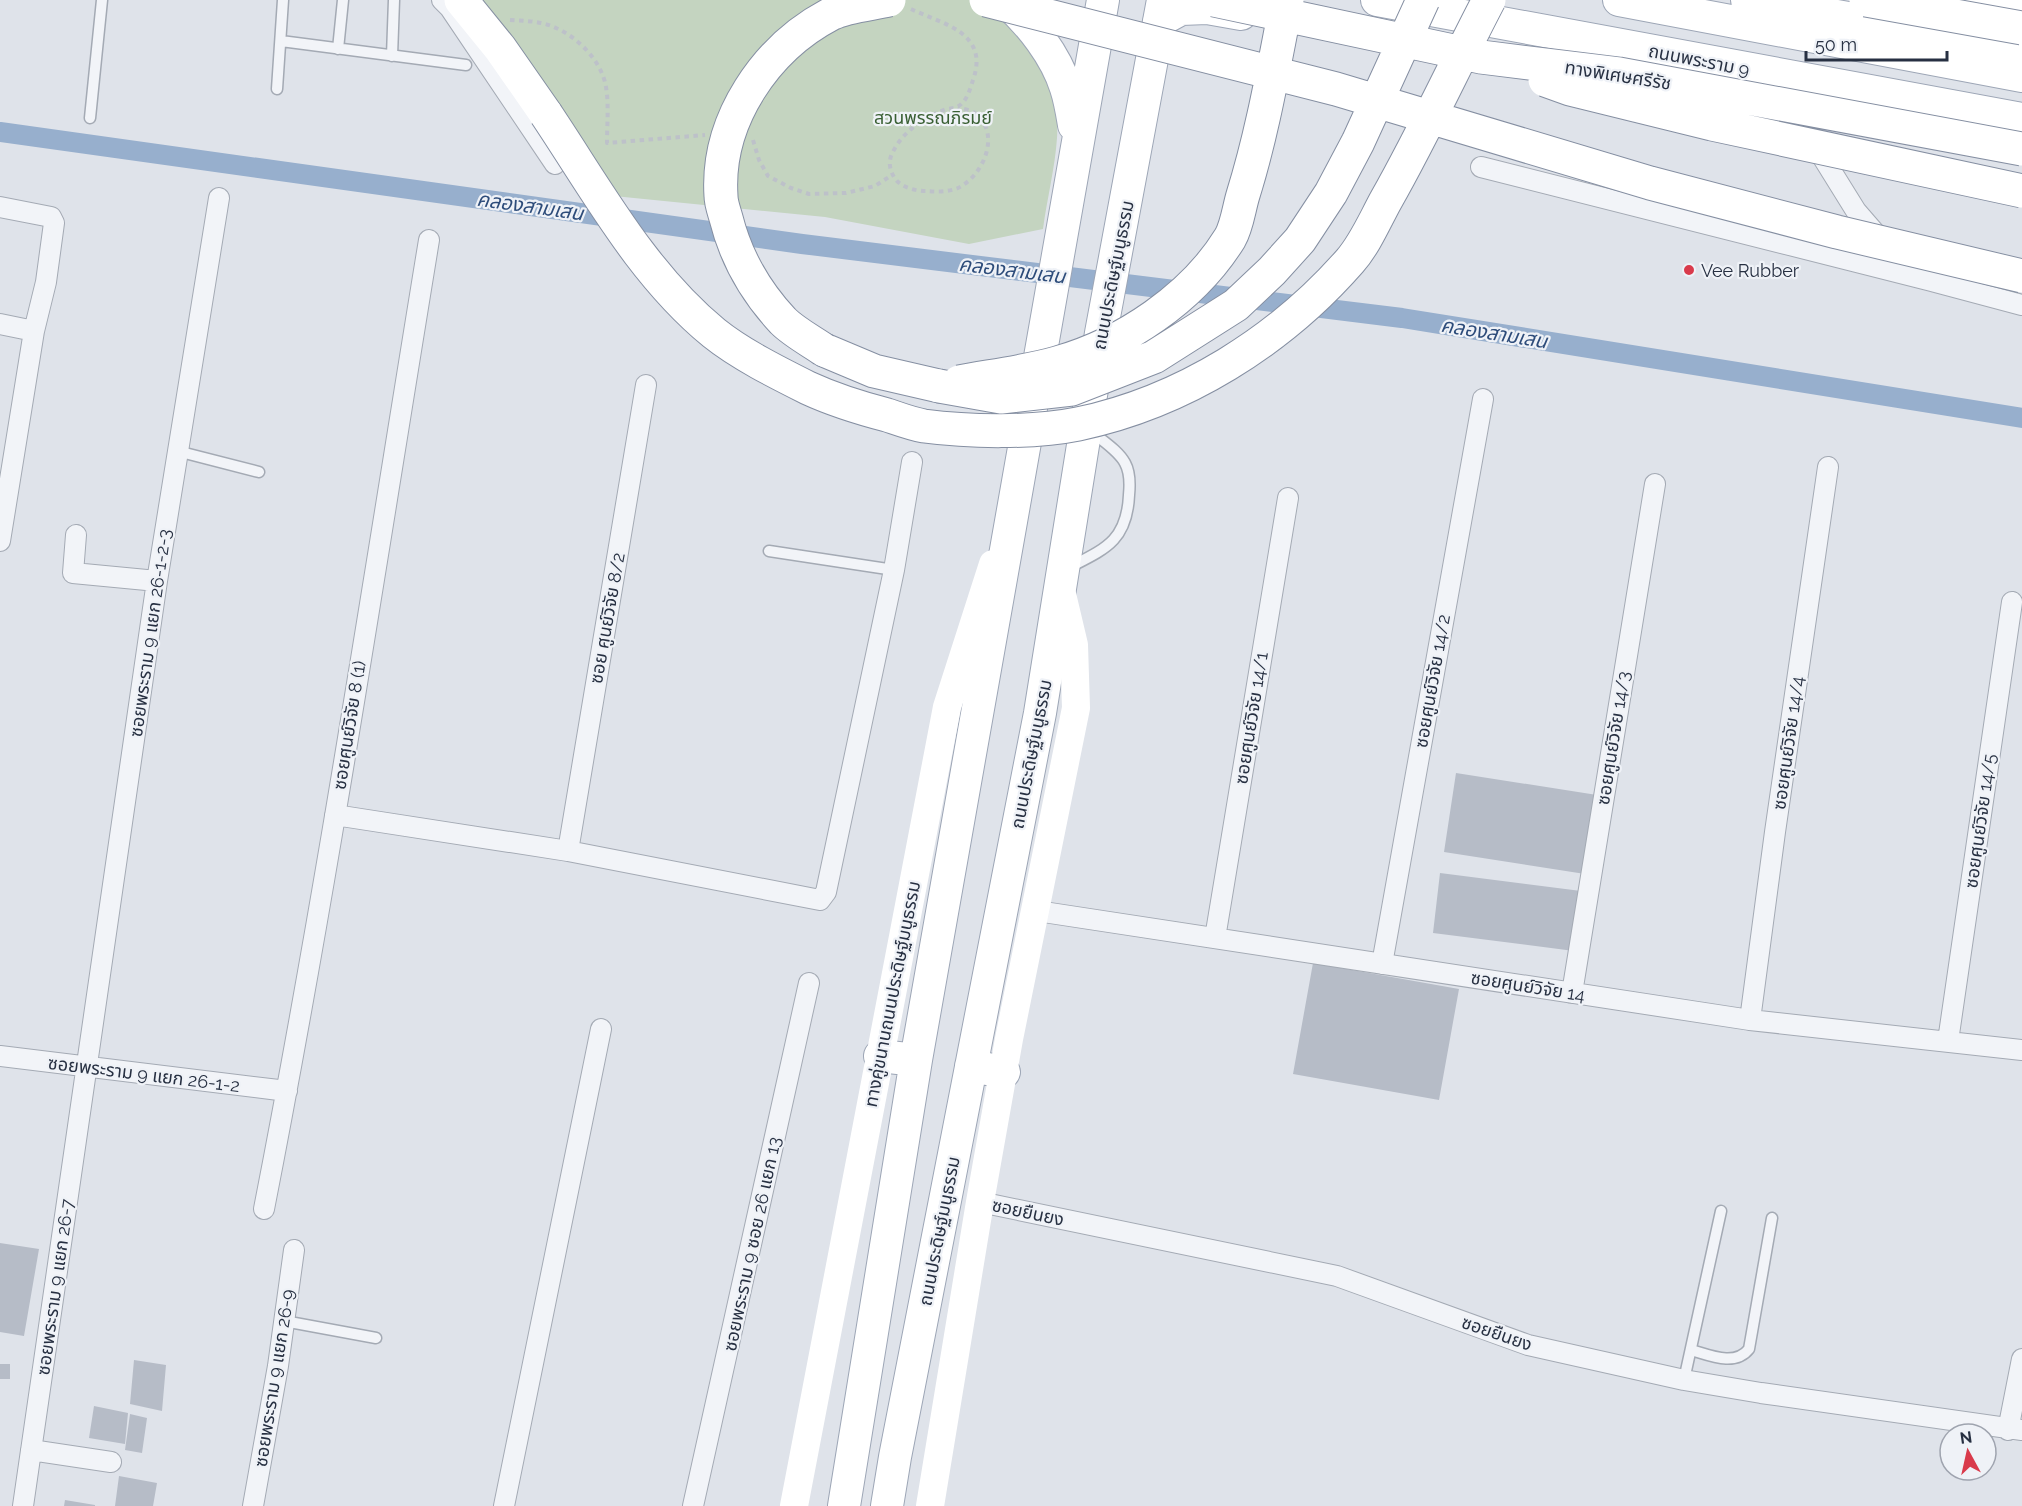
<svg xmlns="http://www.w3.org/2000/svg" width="2022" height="1506" font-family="Raleway,'Noto Sans Thai',sans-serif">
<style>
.green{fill:#c4d4c0}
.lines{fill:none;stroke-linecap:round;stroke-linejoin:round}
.canal{stroke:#97afcd;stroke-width:20}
.building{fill:#b6bcc7}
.lane-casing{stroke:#a4aab4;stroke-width:13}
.street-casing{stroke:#a4aab4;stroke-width:22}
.primary-casing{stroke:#9da6b6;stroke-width:34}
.highway-casing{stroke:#858fa2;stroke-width:35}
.path{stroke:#bdc1c9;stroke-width:4;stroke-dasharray:4.5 4.5;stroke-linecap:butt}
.lane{stroke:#f2f4f8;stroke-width:10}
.street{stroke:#f2f4f8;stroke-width:20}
.secondary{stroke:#fff;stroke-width:28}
.primary{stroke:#fff;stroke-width:32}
.highway{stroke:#fff;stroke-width:33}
.highway-bridge-casing{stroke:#858fa2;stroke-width:35;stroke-linecap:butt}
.highway-bridge{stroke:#fff;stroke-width:33}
.poi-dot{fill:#d93a4b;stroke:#eff2f7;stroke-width:2}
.labels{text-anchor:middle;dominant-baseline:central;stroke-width:4.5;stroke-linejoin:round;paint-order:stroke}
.street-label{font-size:18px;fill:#273042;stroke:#eff2f7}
.park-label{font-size:18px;fill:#395f33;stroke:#eff2f7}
.poi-label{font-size:18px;fill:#273042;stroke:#eff2f7;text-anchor:start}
.water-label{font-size:20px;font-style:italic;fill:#2d4c7a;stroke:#eff2f7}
</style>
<rect width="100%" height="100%" fill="#dfe3ea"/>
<!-- green -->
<path class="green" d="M469,0h504c8,4 17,8 24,14 38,28 63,76 60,124 -2,30 -10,61 -14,91l-74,15 -144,-27 -211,-21z"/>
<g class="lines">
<!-- canal -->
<path class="canal" d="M0,132l802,112 600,74 620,100"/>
</g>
<!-- building -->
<path class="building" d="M1456,773l141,22 -12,79 -141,-22z
M1440,873l141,18 -7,60 -141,-18z
M1313,963l146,26 -20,111 -146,-26z
M0,1243l39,6 -15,87 -24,-4z
M134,1360l32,5 -4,46 -32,-7z
M0,1364h10v15h-10z
M94,1406l34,7 -3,31 -36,-6z
M130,1414l17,4 -5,35 -17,-3z
M119,1476l38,7 -4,23h-38z
M65,1500l30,5v1h-31z"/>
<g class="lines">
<!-- lane casing -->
<g class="lane-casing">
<path id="lane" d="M281,41l185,24
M338,49l5,-49
M392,56l2,-56
M277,89l6,-89
M90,118l12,-118
M177,451l82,21
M769,551l125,19
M1068,568c37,-19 59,-27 61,-73 1,-10 1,-23 -4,-32 -7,-13 -24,-23 -34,-32
M284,1321l92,17
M1691,1350c18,5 44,17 58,-1l23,-131
M1684,1380l37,-169"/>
</g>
<!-- street casing -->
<g class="street-casing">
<path id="street" d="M442,0l8,8 105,156
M1815,145l41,66 26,30
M1481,167l451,114
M0,207l51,10 3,6 -8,59 -12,49 -34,210
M1923,275l9,6 90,24
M0,324l34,7
M76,535l-3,38 84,8
M335,815l233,36 252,49 6,-8 68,-322 18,-108
M568,851l78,-466
M1037,911l713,109 272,30
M1215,938l73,-440
M1382,964l101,-565
M1572,993l83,-509
M1750,1020l25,-188 53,-365
M1948,1041l64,-439
M0,1056l287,35
M980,1202l357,74 191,69 156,35 77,13 261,37
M264,1209c63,-322 112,-646 165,-969
M2008,1430l14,-71
M31,1450l80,12
M23,1506l134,-925 62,-383
M253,1506l25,-140 16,-116
M504,1506l97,-477
M693,1506l116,-523"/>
</g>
<!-- primary casing -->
<g class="primary-casing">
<path id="primary" d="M1004,0c26,22 52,56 62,88 4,12 6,25 8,37
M1377,0l645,119
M1619,0l403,76
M1747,0l275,49
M1159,21l22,-12 26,-1 34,6
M880,1056l36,4
M971,1066l33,6
M844,1506l72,-446 187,-1060
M887,1506l8,-49 145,-744 61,-380 62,-333"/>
</g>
<!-- highway casing -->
<g class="highway-casing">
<path id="highway" d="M461,0l39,48 46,66
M1978,0l44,15
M1938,10l18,10 23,21
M824,350l50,21 65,15"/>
</g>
<!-- path -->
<path class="path" d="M911,9c31,15 79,23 62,71 -3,9 -6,22 -16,27 -4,2 -9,1 -13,3 -22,8 -44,24 -53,46 -3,9 0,18 6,25 7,7 19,10 29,10 10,1 22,1 32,-3 25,-12 44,-54 17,-75 -4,-3 -12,-4 -17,-6
M510,20c16,1 32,1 46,8 23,10 46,34 50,59 3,18 1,37 1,56l98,-8
M753,140l6,20 9,16 23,12 18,6 37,-1 29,-7 17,-11"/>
<!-- lane -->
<use href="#lane" class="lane"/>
<!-- street -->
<use href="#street" class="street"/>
<!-- secondary -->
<path class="secondary" d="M794,1506l153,-799 46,-143
M930,1506l50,-304 29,-163 67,-331 -2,-63 -13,-55"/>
<!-- primary -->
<use href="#primary" class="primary"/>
<!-- highway -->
<use href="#highway" class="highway"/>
<!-- highway-bridge casing -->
<g class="highway-bridge-casing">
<path id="highway-bridge" d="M986,0l350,89 314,94 187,49 185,44
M1214,0l267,57 138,17 403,75
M1866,0l156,28
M1545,80l25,9 142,35 310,67
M546,114c51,76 96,160 168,219 26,21 64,40 94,55 26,12 52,20 79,27 12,4 25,9 37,11 45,6 110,7 154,-2 105,-22 202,-83 272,-163 15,-17 25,-41 36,-61 37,-65 68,-133 103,-200
M824,350c-13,-9 -30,-18 -41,-29 -28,-30 -47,-63 -57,-103 -2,-7 -5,-15 -5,-22 -5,-76 45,-148 110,-182 15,-8 41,-10 58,-14
M959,382c32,-6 66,-10 98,-19 67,-19 136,-65 173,-125 7,-12 9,-30 13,-43 20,-64 31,-130 44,-195
M939,386l62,11 71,-8 82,-32 82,-52 36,-34 28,-31 31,-47 27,-51 65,-142"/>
</g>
<!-- highway-bridge -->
<use href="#highway-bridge" class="highway-bridge"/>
</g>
<!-- markers -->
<circle class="poi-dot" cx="1689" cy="270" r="6"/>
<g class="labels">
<!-- street labels -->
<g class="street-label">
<text transform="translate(1699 60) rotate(11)">ถนนพระราม 9</text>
<text transform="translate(1618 75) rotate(9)">ทางพิเศษศรีรัช</text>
<text transform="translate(1113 275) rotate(-79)">ถนนประดิษฐ์มนูธรรม</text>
<text transform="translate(607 618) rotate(-80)">ซอย ศูนย์วิจัย 8/2</text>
<text transform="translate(150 633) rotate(-82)">ซอยพระราม 9 แยก 26-1-2-3</text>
<text transform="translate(1432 681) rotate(-80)">ซอยศูนย์วิจัย 14/2</text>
<text transform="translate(1251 718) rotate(-81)">ซอยศูนย์วิจัย 14/1</text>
<text transform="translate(349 725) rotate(-81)">ซอยศูนย์วิจัย 8 (1)</text>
<text transform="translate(1613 738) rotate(-81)">ซอยศูนย์วิจัย 14/3</text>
<text transform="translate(1788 743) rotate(-82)">ซอยศูนย์วิจัย 14/4</text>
<text transform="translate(1031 754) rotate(-79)">ถนนประดิษฐ์มนูธรรม</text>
<text transform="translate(1980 821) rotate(-82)">ซอยศูนย์วิจัย 14/5</text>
<text transform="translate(1528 986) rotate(9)">ซอยศูนย์วิจัย 14</text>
<text transform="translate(892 994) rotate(-79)">ทางคู่ขนานถนนประดิษฐ์มนูธรรม</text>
<text transform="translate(144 1074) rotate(7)">ซอยพระราม 9 แยก 26-1-2</text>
<text transform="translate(1028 1212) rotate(12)">ซอยยืนยง</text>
<text transform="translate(939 1231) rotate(-79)">ถนนประดิษฐ์มนูธรรม</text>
<text transform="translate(752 1244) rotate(-78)">ซอยพระราม 9 ซอย 26 แยก 13</text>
<text transform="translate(55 1287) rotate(-82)">ซอยพระราม 9 แยก 26-7</text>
<text transform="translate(1497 1333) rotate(19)">ซอยยืนยง</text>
<text transform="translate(274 1378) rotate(-81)">ซอยพระราม 9 แยก 26-9</text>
</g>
<!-- park labels -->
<g class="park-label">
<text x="933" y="117">สวนพรรณภิรมย์</text>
</g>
<!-- poi labels -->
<g class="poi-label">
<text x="1701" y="270">Vee Rubber</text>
</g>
<!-- water labels -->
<g class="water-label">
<text transform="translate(530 206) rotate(8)">คลองสามเสน</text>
<text transform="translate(1012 270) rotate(7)">คลองสามเสน</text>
<text transform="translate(1494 333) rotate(9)">คลองสามเสน</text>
</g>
</g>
<!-- north arrow -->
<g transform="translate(1968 1452) rotate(352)"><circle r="28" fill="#eff2f7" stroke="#9fa4af" stroke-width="1.5"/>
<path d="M0-4.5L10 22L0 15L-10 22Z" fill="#d93a4b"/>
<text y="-9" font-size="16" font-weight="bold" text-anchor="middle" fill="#273042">N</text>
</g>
<!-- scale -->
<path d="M1806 51v9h141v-9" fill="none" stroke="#273042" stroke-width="3"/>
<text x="1815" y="51" font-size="18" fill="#273042" stroke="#eff2f7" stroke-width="4.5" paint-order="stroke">50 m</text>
</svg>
